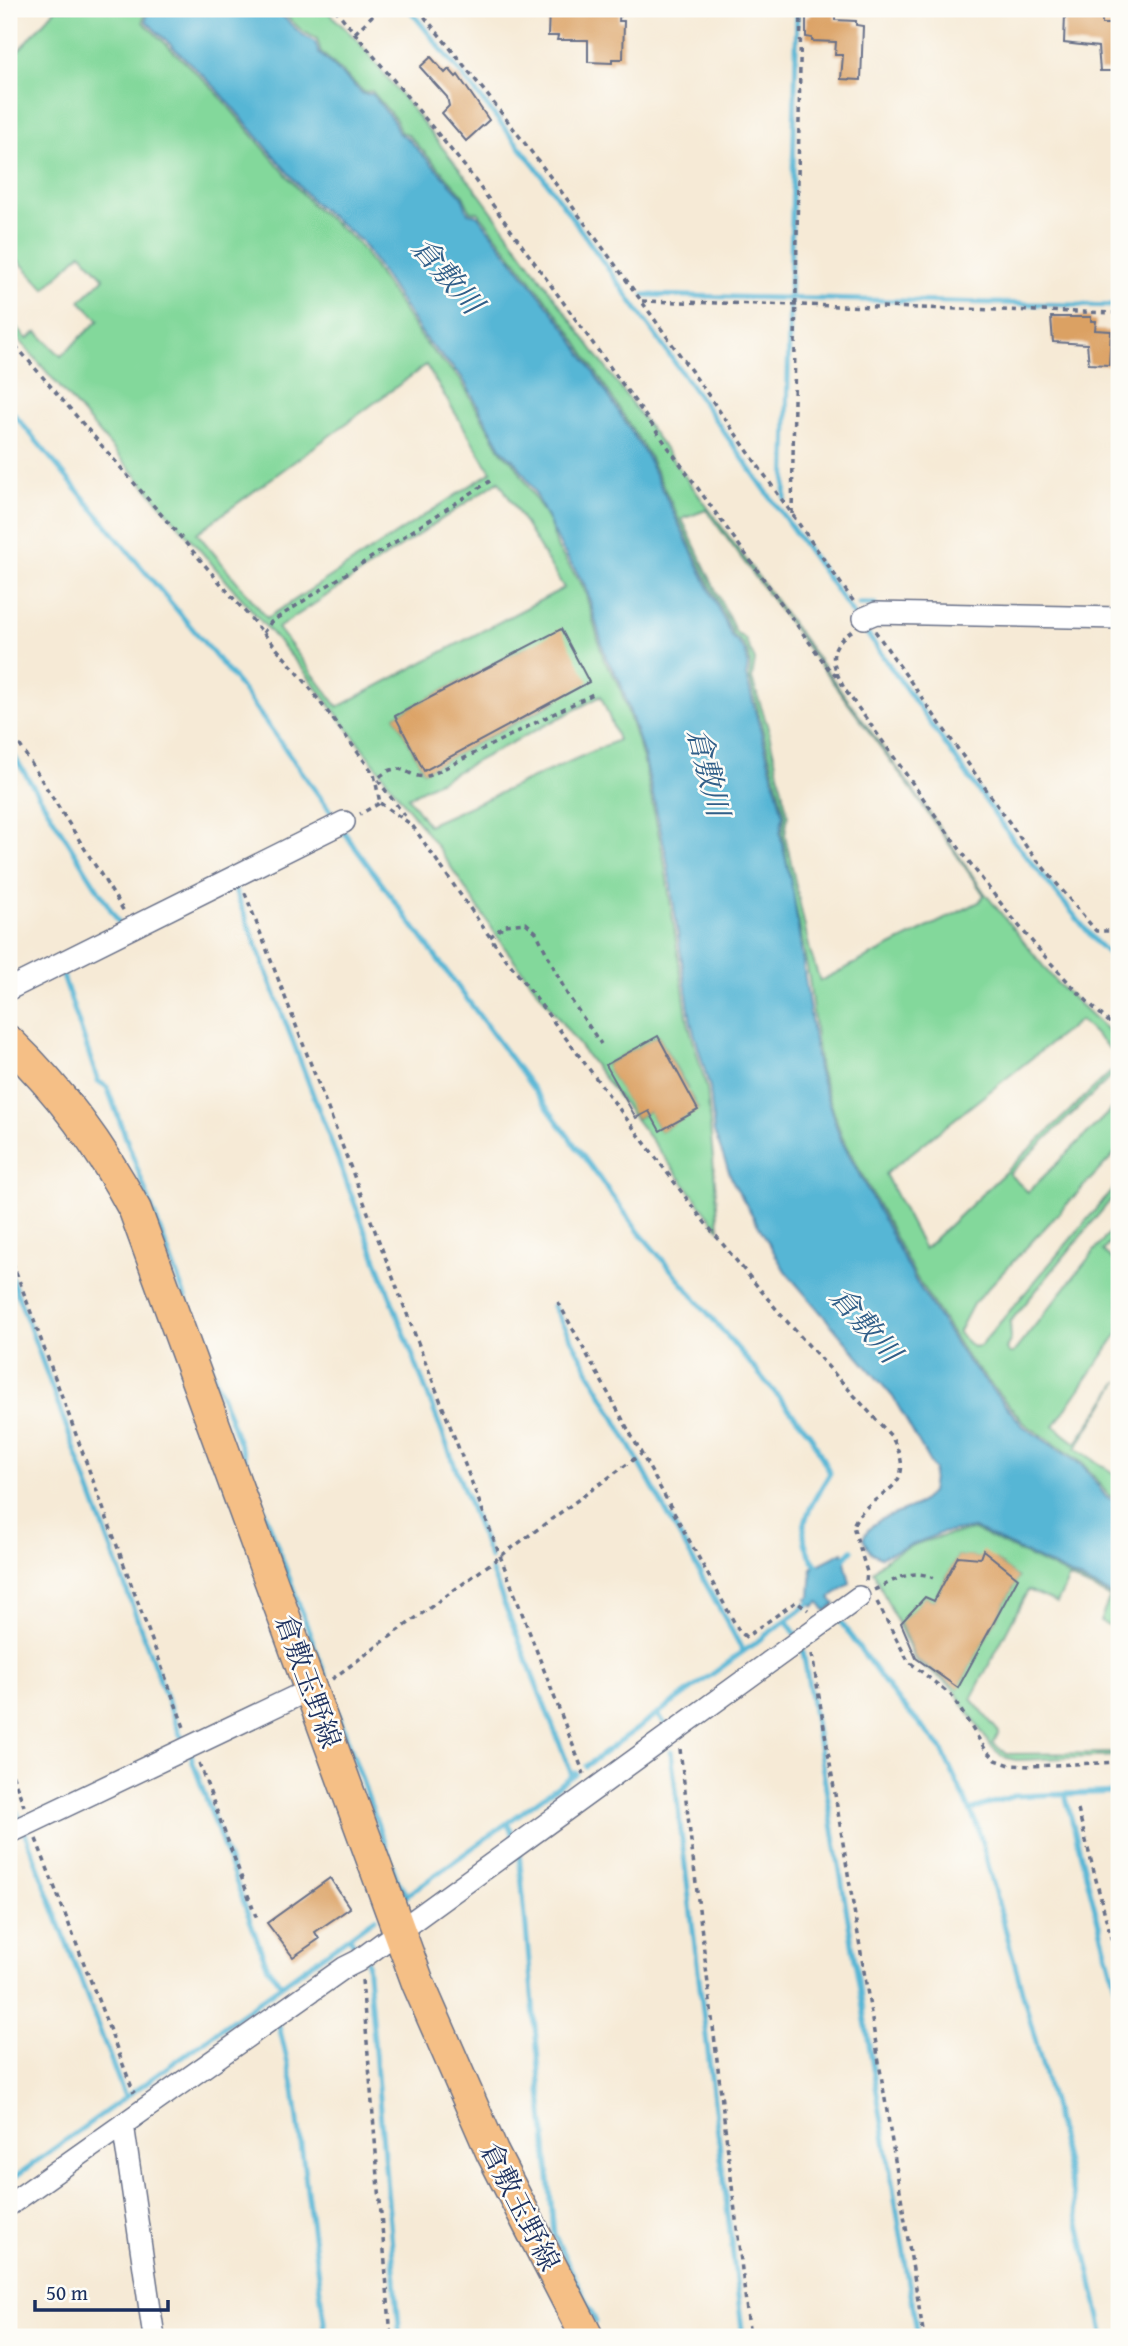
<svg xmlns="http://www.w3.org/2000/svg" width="1128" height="2346" font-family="'Gentium Book Plus','Noto Serif JP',serif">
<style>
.green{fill:#83d89b;stroke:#4f847c;stroke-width:2;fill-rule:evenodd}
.water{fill:#56b6d5;stroke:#38729a;stroke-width:2}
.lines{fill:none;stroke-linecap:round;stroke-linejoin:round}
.stream{stroke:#56b6d5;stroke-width:5}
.building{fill:#dba164}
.minor-casing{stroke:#687088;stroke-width:24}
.primary-casing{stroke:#687088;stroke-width:35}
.path{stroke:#687088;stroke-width:3.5;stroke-dasharray:5 5;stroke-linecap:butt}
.minor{stroke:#fff;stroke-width:21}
.primary{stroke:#f5bf86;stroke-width:32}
.labels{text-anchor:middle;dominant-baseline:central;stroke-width:5;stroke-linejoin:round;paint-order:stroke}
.street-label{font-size:28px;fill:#1b2f5e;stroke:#fdfcf7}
.water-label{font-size:30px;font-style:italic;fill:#305e88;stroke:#fdfcf7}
</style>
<rect width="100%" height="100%" fill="#fdfcf7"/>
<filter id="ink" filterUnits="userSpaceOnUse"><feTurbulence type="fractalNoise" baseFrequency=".0143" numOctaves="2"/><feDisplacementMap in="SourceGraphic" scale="14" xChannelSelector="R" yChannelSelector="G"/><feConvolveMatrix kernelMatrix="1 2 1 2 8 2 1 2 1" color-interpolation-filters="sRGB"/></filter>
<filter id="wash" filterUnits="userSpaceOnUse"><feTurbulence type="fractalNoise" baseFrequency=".00686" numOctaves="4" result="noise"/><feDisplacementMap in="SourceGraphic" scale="28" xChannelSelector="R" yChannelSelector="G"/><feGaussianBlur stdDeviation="1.57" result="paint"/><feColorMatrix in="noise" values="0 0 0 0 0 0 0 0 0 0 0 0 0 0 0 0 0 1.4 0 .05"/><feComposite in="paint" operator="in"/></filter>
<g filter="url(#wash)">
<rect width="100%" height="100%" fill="#f6ead6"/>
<!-- green -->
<path class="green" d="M56,9h89l-2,13 74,71 95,112 46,38 68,101 34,35 42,74 13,11 34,58 9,27 26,39 20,72 14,22 25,77 21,100 24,163 19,67 12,140 -214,-281 -66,-99 -135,-178 -295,-343v-9l18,20 10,-7 24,24 38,-36 -19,-19 24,-23 -23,-25 -36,36 -30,-32 -6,6v-202zM426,365l65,107 -224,146 -70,-85zM499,481l65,107 -226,119 -60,-79zM528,646l29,55 -133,70 -29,-55zM601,696l17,44 -190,85 -20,-28zM658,1036l30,53 -51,29 -31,-53zM689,1093l9,16 -38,22 -9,-17z
M279,9h46l33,32 122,154 432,593 72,104 72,90 63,59v17l-39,-38 -195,154 39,75 195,-185v5l-110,105 19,18 91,-90v47l-146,155 -15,29 15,14 7,-1 139,-164v8l-109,132 1,17 -5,9 3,5h4l106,-133v11l-16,20 16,14v67l-65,94 22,17 43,-62 -43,67 43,29v23l-11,-5 -24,-31 -59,-40 -58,-67 -51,-80 -74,-140 -22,-67 -11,-92 -27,-144 3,-19 -36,-138c3,-18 0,-30 -15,-41l-86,-182 -80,-126 -90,-116 -8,-1 -8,-18 -55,-59 -7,-2 -4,-12 -24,-29 -8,1 -43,-40 -4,-13 -15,-8zM706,510l205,279 73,106 -5,7 -159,79 -10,-30 -25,-116 3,-20 -21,-90 -15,-46 3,-19 -10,-21 -9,-6 -54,-114z
M974,1530l145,70v31l-19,-10 10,-24 -41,-19 -12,25 -29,-13 -57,109 28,33 -6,11 13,11 113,-1v3l-103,4 -13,-3 -12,-11 -40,-60 -36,-26 -42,-89c22,-26 68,-35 101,-41zM958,1556l37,4 23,18 -60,110 -42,-30 -15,-34 24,-27 9,4z"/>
<!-- water -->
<path class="water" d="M147,9h128l25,24 15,9 4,11 44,41h9l22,28 4,11 8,4 55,58 7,18 9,2 89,114 80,126 86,182c15,12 18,22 14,39l37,139 -3,19 13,58 25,178 22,68 75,142 50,78 58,68 60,40 23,31 13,6v95l-145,-70 -33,5 -61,24 -10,-5 -7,-14c12,-23 30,-21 50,-31 7,-3 12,-9 18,-14l3,-23 -41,-73 -108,-126 -52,-89 -19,-50 -4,-44 -19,-66 -24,-163 -22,-100 -25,-78 -14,-23 -20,-71 -24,-38 -28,-59 -17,-27 -14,-12 -41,-74 -35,-36 -66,-100 -48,-39 -95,-112 -72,-69z
M843,1552l7,31 -20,15 5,6 -9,7 -7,-9 -6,5 -7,-8 4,-3 2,-28z"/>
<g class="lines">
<!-- stream -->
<path class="stream" d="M409,9l127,158 478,674 82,101 23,22
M644,295l475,11
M9,408l227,273 100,138
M785,499l12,-490
M859,604h16
M9,748l112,178
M340,827l299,405 171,202 20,39c-19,33 -42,60 -11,95
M235,890l255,668
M61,970l37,111 9,6 219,590
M9,1271l171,464 8,7
M553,1306l190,345
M842,1560l10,-10
M491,1570l81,205
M837,1617l55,76 49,55 29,62 44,-14 105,-4
M786,1620l10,15
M802,1645l116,692
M333,1698l64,181 10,17
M657,1714l9,11
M191,1751l1,9 66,182 10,26 14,17
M671,1751l72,586
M586,1766l228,-166
M1065,1794l54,207
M9,1795l12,26
M970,1810l8,18 76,281 50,228
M507,1823l8,16
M24,1830l101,267
M519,1852l35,382 42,88
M402,1899l174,-126
M349,1937l12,17
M367,1961l33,376
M278,2021l16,69 32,247
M9,2181l366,-263"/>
</g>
<g id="blocks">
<!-- building -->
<path class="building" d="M549,9h71l-1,12h5l-1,38h-11v4l-24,-1v-22h-31l1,-4h-10z
M816,9h19v11l21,1v4l7,1 -2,54 -20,-1 2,-24h-8l1,-13 -24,-1v-3l-6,-1v-20h4v-5h6z
M1065,14l29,1v3l8,-1v7h14v5h3l-1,42h-18l-2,-24 -34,-4z
M431,57l14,16 4,-4 7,8 2,-2 31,45 -23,21 -24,-28 7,-7 -2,-9 -27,-30z
M1051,317h40v4h5l-1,9 16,1 -2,34 -20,-1 -2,-20 -34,-2z
M561,629l28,53 -165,89 -29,-55z
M658,1036l40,74 -38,21 -11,-20 -13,7 -30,-53z
M983,1550l35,28 -60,110 -42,-30 -15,-35 24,-26 9,4 24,-45 22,2z
M330,1878l20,30 -35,24 4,7 -26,18 -26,-34z"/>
</g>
</g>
<g filter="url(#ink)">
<use href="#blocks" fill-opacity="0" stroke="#687088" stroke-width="2"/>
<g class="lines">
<!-- minor casing -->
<g class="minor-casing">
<path id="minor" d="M864,618l12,-5 243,5
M9,989l335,-167
M9,1833l302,-144
M123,2124l31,213
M9,2205l335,-237 14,-7 501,-364"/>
</g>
<!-- primary casing -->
<g class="primary-casing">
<path id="primary" d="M9,1042c52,50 92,104 126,168l283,773 74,169 95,185"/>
</g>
<!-- path -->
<path class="path" d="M335,9l131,159 362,500 12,11
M418,9c157,189 294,393 436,593
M355,33l24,-24
M642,301l477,12
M9,338l294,341 71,95 6,29 -20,11
M792,514l9,-505
M852,631c-27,17 -20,34 -7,59 88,117 164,244 274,341
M875,631l153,218 68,82h23
M263,633l8,-11 219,-141
M9,728l116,185
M380,803l32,22 80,115 210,279 80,97 109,120c34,58 -24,53 -38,90l14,46 -1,10
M405,816l-28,-37c27,-24 30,4 54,-4l164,-82
M245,893l339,881
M490,937l15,-12 21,-2 10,9 31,62 34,50
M9,1253l176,477
M558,1302l181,329 7,6 51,-36 11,9
M874,1590c20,-9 38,-23 59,-12
M877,1602l31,59 44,35 33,53 11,11 14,5 21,1 88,-4
M812,1654l112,683
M332,1679l309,-225
M680,1749l70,588
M199,1763l59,159
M9,1765l15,41
M1078,1810l41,159
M36,1839l98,254
M362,1980l29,357"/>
<!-- minor -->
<use href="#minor" class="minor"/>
<!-- primary -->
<use href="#primary" class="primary"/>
</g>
</g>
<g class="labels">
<!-- street labels -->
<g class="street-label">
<text transform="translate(309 1681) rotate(70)">倉敷玉野線</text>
<text transform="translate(521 2206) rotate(63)">倉敷玉野線</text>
</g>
<!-- water labels -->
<g class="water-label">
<text transform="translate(448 275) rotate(49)">倉敷川</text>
<text transform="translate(709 772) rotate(76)">倉敷川</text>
<text transform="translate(866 1324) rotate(49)">倉敷川</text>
</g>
</g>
<!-- margin -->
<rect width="1128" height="2346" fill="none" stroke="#fdfcf7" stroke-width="35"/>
<!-- scale -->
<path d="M35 2300v10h133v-10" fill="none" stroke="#1b2f5e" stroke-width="3.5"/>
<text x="46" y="2300" font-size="21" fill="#1b2f5e" stroke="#fdfcf7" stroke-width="5" paint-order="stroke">50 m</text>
</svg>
